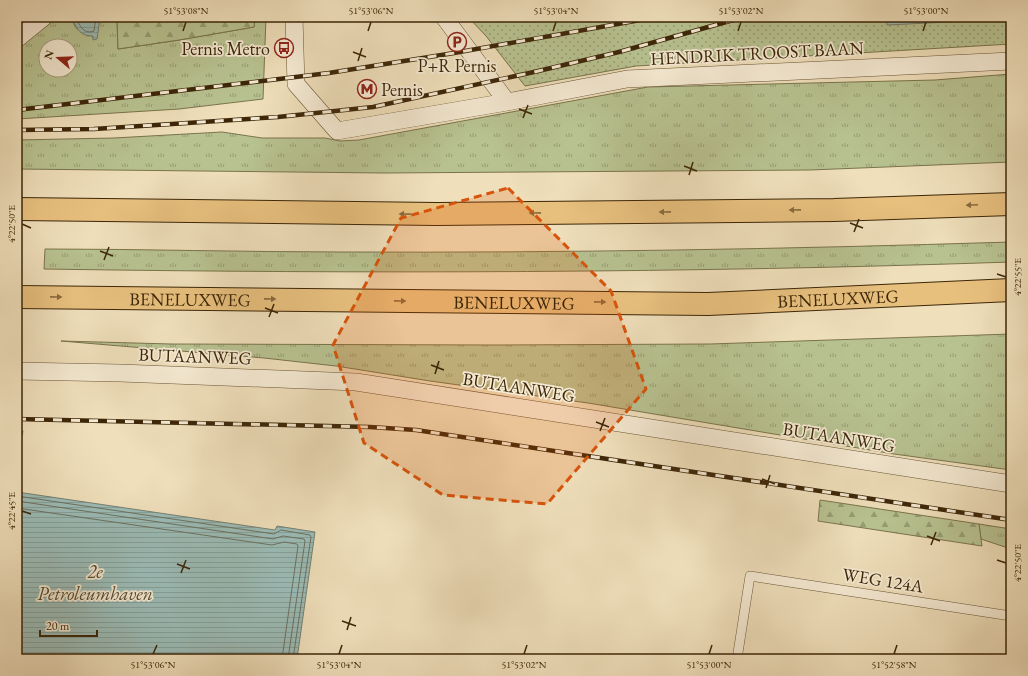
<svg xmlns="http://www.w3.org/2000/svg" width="1028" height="676" font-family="'EB Garamond',serif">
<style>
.grass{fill:url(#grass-tufts);stroke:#7a744c;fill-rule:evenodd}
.forest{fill:url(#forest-firs);stroke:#7a744c}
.park{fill:url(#park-dots);stroke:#7a744c}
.water{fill:url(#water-rules);stroke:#758071}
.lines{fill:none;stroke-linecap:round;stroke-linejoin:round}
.shore{stroke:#6c7160;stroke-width:1}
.service-casing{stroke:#695435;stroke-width:10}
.minor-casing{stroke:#695435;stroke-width:18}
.motorway-casing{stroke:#3c2608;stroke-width:24}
.service{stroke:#f5ead3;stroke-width:9}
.minor{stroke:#f5ead3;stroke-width:17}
.motorway{stroke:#e8c07e;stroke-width:22}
.rail-casing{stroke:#3c2608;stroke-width:4.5}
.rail{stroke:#f5ead3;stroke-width:3;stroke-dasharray:9;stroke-linecap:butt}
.oneway{fill:#896b3d}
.marked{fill:#d7540c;fill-opacity:0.2;stroke:#d7540c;stroke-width:3;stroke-dasharray:8 5;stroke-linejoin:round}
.ticks{fill:none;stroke:#3c2608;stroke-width:1.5}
.labels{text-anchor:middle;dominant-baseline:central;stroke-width:3.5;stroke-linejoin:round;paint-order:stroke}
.poi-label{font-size:18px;fill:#3c2608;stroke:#f5ead3;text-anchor:end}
.street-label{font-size:18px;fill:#3c2608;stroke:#f5ead3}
.water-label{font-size:19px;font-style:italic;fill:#544c34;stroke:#f5ead3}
.neatline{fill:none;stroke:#3c2608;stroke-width:1.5}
.ticks-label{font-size:10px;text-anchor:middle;fill:#3c2608}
</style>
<defs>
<pattern id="grass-tufts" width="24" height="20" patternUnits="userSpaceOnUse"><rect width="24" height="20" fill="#b8c291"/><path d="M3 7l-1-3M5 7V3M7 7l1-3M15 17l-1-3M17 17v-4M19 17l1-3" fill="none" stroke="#979d74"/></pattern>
<pattern id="forest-firs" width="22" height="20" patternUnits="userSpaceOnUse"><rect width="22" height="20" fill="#b8c291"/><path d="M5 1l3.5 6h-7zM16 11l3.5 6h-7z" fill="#979d74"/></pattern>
<pattern id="park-dots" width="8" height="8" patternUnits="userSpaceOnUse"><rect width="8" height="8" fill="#b8c291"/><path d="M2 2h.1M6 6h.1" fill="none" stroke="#979d74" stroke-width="1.8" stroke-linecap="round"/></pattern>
<pattern id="water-rules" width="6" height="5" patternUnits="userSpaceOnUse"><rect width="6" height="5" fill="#9bbcb7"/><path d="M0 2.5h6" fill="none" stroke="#86a19c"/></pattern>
</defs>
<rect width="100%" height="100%" fill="#efdfbb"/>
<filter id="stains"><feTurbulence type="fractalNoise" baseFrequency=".005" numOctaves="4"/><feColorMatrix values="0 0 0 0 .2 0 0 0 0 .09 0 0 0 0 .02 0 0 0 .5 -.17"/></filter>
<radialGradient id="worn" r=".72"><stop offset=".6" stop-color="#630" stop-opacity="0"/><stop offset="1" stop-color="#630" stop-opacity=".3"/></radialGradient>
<!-- grass -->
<path class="grass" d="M58,17h12l7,12 16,7v3l4,-4 3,-18h19l-2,2 1,30 61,-9 75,-13 1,-10h11l-3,82 -84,10 -162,10v-71zM46,46h24v24h-24z
M1011,74v88l-201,8 -426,3 -367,-4v-29l97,-2 108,-6 40,6h63l15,3 19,-1 289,-53 287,-7z
M1011,242v20c-322,11 -645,12 -967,7l1,-20c99,0 198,3 296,3 224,1 447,-3 670,-10z
M1011,334v136l-117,-16 -306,-51 -158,-22 -94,-15 -72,-8 -203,-17 110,3 326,1 213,-1z
M979,524l32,5v20l-30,-10z"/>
<!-- forest -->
<path class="forest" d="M119,17h136l-1,10 -75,13 -61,9 -1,-30z
M820,500l159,24 3,22 -164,-25z"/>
<!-- park -->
<path class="park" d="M468,17h543v27l-375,22 -111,20 -39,-50z"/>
<!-- water -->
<path class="water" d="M69,17h31l-3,22 -4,1v-4c-12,0 -16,-6 -20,-16l-2,1z
M886,17h125v2l-124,6z
M17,430l6,1 -6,31z
M17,492l258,38 2,-4 38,6 -18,127h-280z"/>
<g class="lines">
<!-- shore -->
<path class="shore" d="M75,17c5,7 7,18 19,14l2,-14
M890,17l2,4 74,-4
M17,496l257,38 7,-4 29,5 1,2 -18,122
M17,501l256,38 10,-3 21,3 1,2 -17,118
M17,508l255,37 12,-3 13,2 1,2 -16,113"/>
<!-- service casing -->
<g class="service-casing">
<path id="service" d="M737,659l13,-83 261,40"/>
</g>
<!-- minor casing -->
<g class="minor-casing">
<path id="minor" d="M294,17l2,67 41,47 170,-29 120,-23 384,-18
M444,17l63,85
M17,39l27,-22
M17,371l103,2 236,9 655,102"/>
</g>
<!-- motorway casing -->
<g class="motorway-casing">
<g id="motorway">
<path d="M17,209l420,5 397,-4 177,-6"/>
<path id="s1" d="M17,297l691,7 303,-14"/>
</g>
</g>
<!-- service -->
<use href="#service" class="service"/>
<!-- minor -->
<use href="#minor" class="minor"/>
<!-- motorway -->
<use href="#motorway" class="motorway"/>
<!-- rail casing -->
<g class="rail-casing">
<path id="rail" d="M17,110l312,-37 125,-20 203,-36
M17,130l77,-1 78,-5 106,-7 95,-10 161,-35 85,-20 125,-35
M17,419l353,8 46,3 595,90"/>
</g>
<!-- rail -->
<use href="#rail" class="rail"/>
</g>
<!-- one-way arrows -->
<defs><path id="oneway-solid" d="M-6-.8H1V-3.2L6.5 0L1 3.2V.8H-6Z"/></defs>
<g class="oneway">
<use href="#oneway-solid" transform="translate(972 205) rotate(178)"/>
<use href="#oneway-solid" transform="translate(795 210) rotate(179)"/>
<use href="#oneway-solid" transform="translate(665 212) rotate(179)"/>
<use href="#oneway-solid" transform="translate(535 213) rotate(179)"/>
<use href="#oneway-solid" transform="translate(405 214) rotate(-179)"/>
<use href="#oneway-solid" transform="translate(56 297) rotate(1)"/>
<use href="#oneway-solid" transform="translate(270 299) rotate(1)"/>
<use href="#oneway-solid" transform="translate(400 301) rotate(1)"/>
<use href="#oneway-solid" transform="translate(600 302) rotate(1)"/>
</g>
<!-- marked area -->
<path class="marked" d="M508,188l103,103 35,98 -99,115 -104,-9 -79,-52 -31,-98 68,-127z"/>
<!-- ticks -->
<path class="ticks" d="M183,31l3,-9M368,31l3,-9M553,31l3,-9M738,31l3,-9M923,31l3,-9M353,52l13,5M358,61l4,-13M519,109l13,5M523,118l5,-13M684,166l13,5M689,175l4,-13M850,223l13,5M22,224l9,4M854,232l5,-13M100,251l13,5M104,260l5,-13M997,274l9,3M265,308l13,5M269,317l5,-13M431,365l13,5M435,374l4,-13M596,422l13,5M600,431l5,-13M762,479l13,5M766,488l4,-13M22,511l9,3M927,536l13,5M931,545l5,-13M997,560l9,3M177,564l13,5M181,573l5,-13M342,621l14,5M347,630l4,-13M153,654l4,-9M339,654l3,-9M524,654l3,-9M709,654l3,-9M894,654l3,-9"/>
<!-- icons -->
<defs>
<g id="parking-ring" transform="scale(1)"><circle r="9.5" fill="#f5ead3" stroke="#8f2418" stroke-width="1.5"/><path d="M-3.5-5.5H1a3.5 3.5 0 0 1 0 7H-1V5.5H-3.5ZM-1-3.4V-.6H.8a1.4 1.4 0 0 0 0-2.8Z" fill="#8f2418"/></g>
<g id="bus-ring" transform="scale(1)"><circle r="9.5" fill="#f5ead3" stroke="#8f2418" stroke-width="1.5"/><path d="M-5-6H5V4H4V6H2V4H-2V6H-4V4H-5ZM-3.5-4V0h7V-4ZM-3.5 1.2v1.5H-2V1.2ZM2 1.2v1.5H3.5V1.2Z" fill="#8f2418"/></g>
<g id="metro-ring" transform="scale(1)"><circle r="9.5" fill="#f5ead3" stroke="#8f2418" stroke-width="1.5"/><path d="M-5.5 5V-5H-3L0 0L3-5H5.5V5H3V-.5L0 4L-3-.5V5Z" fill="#8f2418"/></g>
</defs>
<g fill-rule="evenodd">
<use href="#parking-ring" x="457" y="42"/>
<use href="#bus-ring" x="284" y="48"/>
<use href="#metro-ring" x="367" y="89"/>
</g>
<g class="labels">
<!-- poi labels -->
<g class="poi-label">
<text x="270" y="48">Pernis Metro</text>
<text x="457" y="65" text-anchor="middle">P+R Pernis</text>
<text x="381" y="89" text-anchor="start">Pernis</text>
</g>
<!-- street labels -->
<g class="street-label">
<text transform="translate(757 53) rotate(-3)">HENDRIK TROOST BAAN</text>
<text stroke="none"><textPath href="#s1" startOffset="173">BENELUXWEG</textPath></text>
<text stroke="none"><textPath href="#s1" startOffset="821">BENELUXWEG</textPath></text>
<text stroke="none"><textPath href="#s1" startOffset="497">BENELUXWEG</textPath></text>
<text transform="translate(195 356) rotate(2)">BUTAANWEG</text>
<text transform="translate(519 387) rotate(9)">BUTAANWEG</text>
<text transform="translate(839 437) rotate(9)">BUTAANWEG</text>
<text transform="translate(883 580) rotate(9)">WEG 124A</text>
</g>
<!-- water labels -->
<g class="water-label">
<text x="95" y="571">2e<tspan x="95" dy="22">Petroleumhaven</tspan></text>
</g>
</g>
<!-- margin -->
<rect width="1028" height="676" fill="none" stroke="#efdfbb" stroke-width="44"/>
<!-- north arrow -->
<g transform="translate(58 58) rotate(289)"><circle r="19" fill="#f5ead3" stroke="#ab9c82"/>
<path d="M0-3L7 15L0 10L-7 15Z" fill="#8f2418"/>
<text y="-6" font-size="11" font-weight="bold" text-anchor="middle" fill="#3c2608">N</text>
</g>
<!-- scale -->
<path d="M40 630v6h57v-6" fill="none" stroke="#3c2608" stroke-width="2"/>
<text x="46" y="630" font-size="12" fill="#3c2608" stroke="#f5ead3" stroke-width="3" paint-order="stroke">20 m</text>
<rect x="22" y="22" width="984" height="632" class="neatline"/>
<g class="ticks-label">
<text x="186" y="14">51°53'08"N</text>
<text x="371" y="14">51°53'06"N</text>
<text x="556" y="14">51°53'04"N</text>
<text x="741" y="14">51°53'02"N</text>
<text x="926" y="14">51°53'00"N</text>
<text transform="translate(11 224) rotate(-90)" y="4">4°22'50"E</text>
<text transform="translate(1017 277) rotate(-90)" y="4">4°22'55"E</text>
<text transform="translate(11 511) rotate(-90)" y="4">4°22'45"E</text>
<text transform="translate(1017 563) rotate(-90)" y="4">4°22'50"E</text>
<text x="153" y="668">51°53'06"N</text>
<text x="339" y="668">51°53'04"N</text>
<text x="524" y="668">51°53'02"N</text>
<text x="709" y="668">51°53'00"N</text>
<text x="894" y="668">51°52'58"N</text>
</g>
<rect width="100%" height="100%" filter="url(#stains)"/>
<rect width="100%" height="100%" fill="url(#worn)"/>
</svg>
